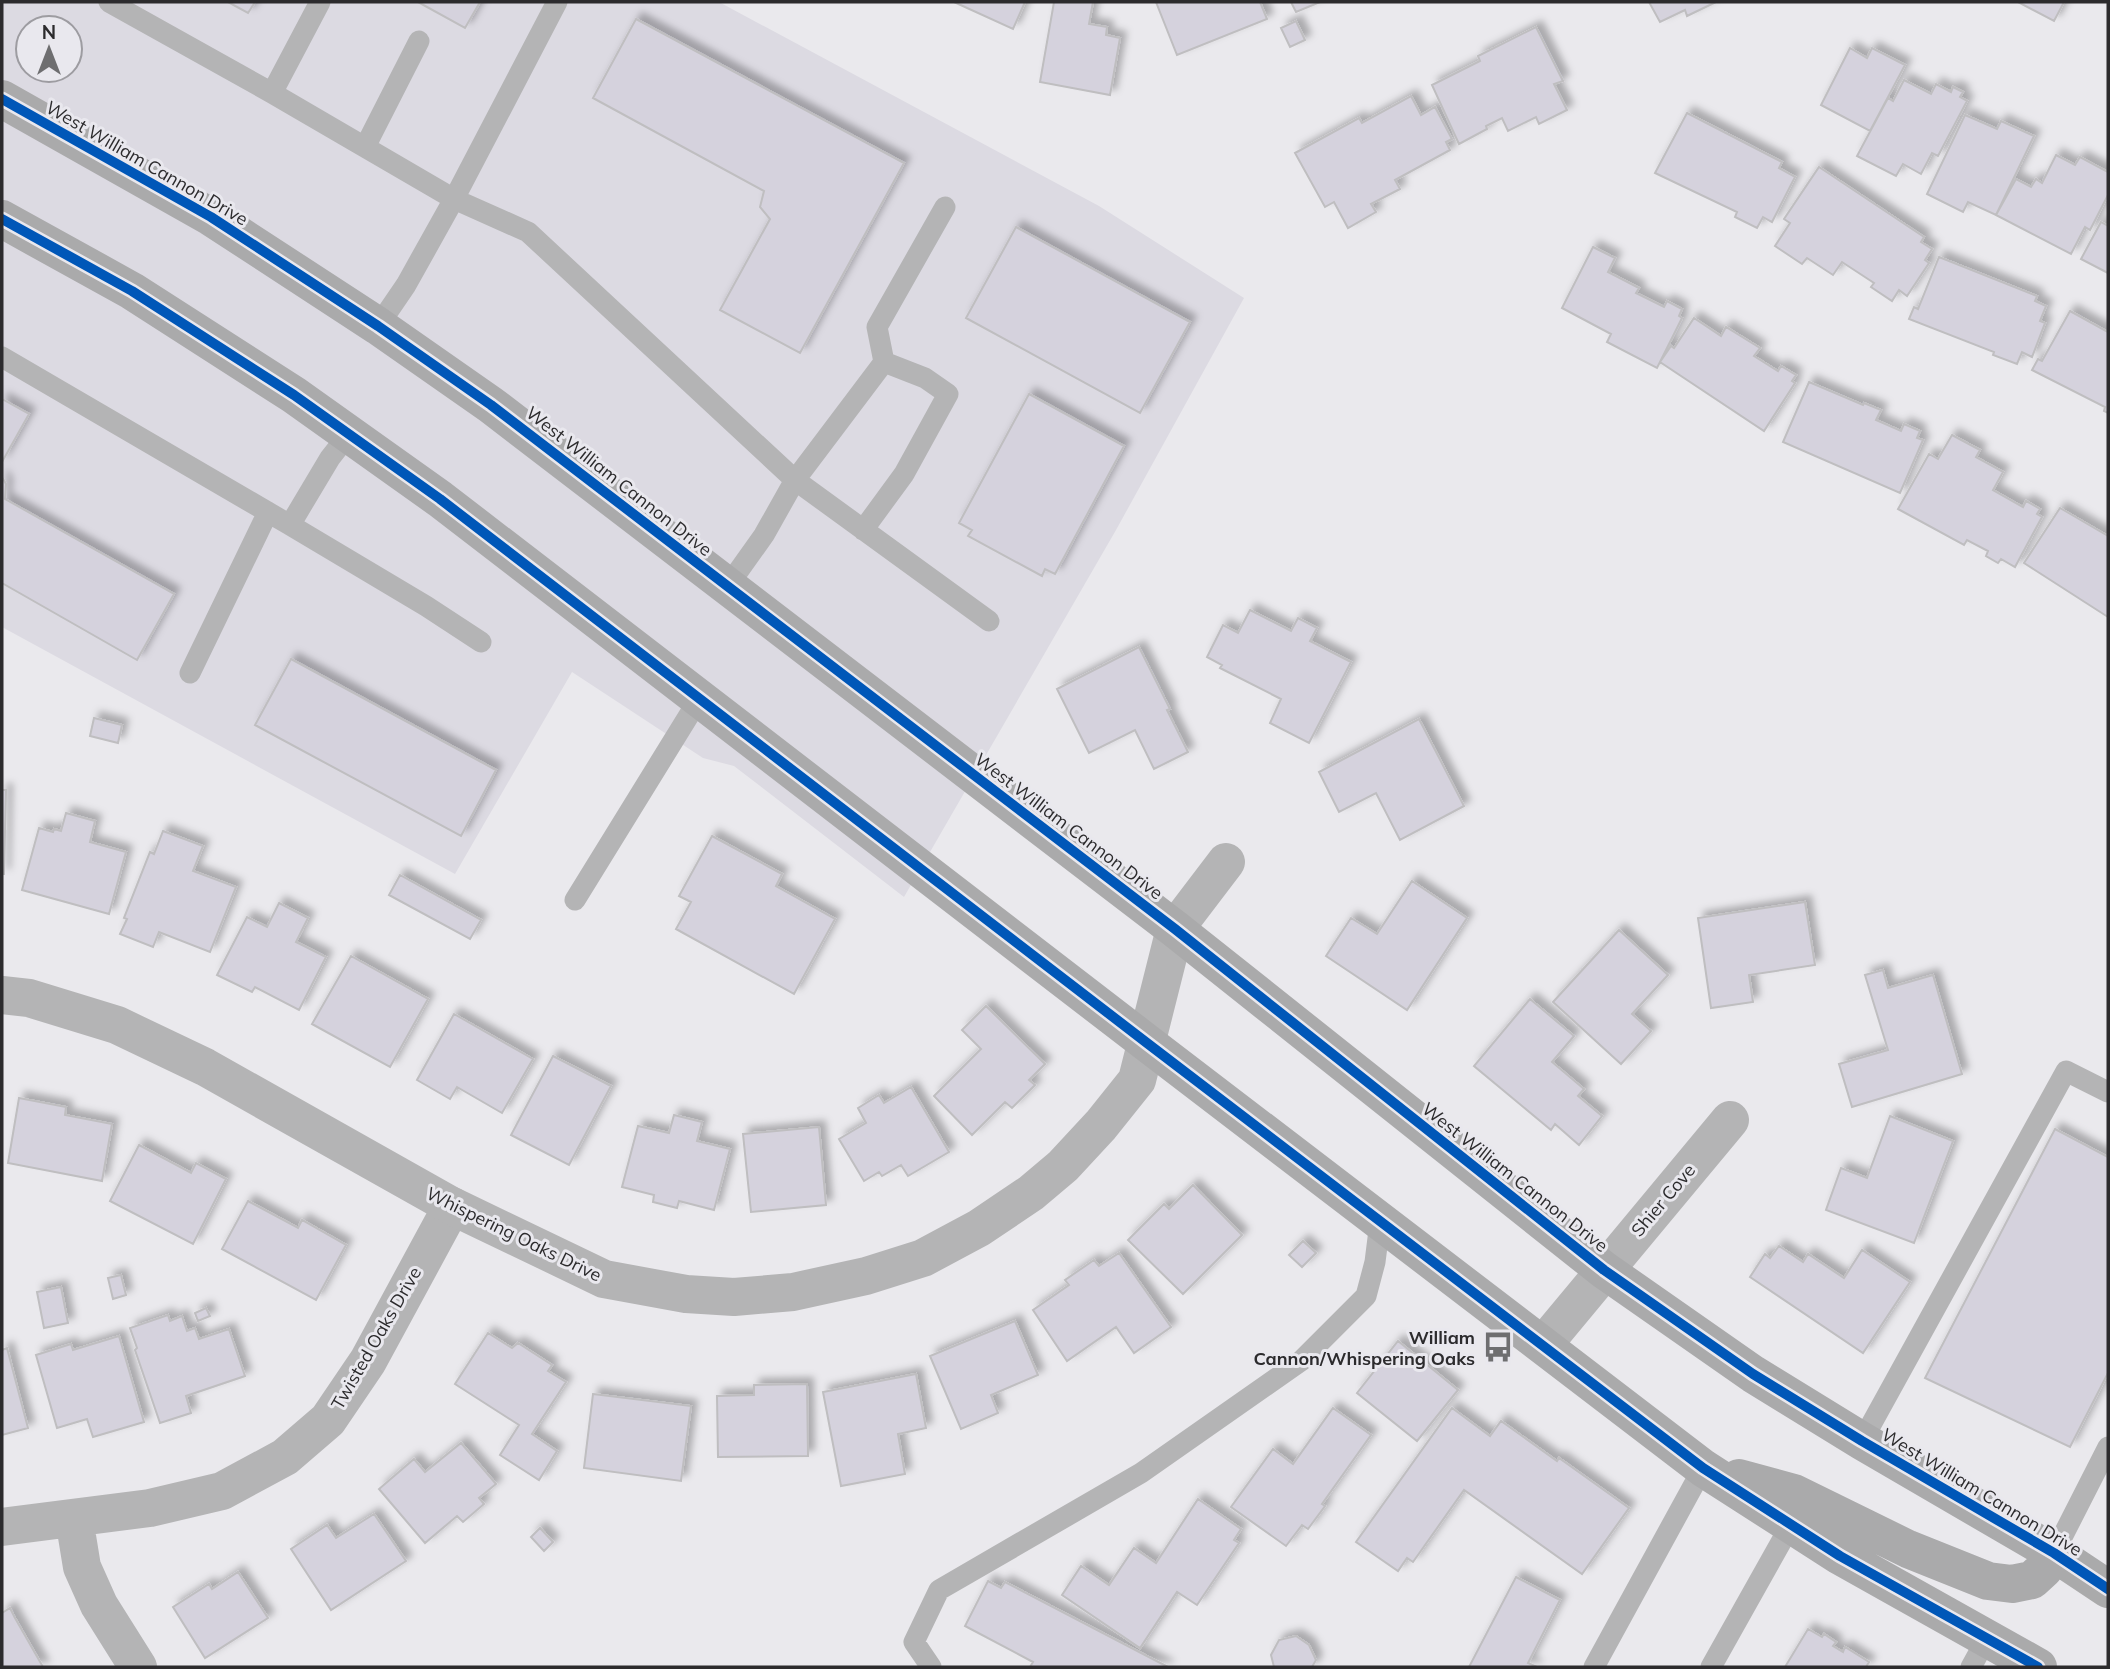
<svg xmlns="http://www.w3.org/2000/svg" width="2110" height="1669" font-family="Mulish,sans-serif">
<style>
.built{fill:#dcdae2;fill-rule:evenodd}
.building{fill:#d5d2dd;stroke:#bfbec0;stroke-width:2;filter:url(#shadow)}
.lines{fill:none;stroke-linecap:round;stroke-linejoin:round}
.service{stroke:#b4b4b5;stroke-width:21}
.minor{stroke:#b4b4b5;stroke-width:38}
.tertiary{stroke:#b4b4b5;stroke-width:38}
.secondary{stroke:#aaaaab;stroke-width:38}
.cycleway-casing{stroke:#e9e8ee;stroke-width:15}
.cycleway{stroke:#0057b8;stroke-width:10}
.labels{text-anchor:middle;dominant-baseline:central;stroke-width:6;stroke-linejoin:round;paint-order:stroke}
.street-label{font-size:18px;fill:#2c2b2d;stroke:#e9e8ee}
.poi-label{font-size:18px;font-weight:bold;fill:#2c2b2d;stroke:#e9e8ee;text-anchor:end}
</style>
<defs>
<filter id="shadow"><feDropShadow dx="6" dy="-6" stdDeviation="3.5" flood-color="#0004"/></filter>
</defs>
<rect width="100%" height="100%" fill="#eae9ed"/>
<!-- built -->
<path class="built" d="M2,2h717l380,204 145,92 -128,232 -212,367 -170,-131 -31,-8 -131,-86 -117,202 -453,-247zM28,28h42v42h-42z"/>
<!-- building -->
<path class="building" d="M228,2h27l-7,11z
M418,2h62l-15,26z
M954,2h71l-12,27z
M1054,2h39l-4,22 18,3 -1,8 14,3 -10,57 -70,-13z
M1156,2h104l7,17 -90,36z
M1291,2h29l-24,10z
M1649,2h67l-29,14 -2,-6 -25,12z
M2018,2h46l-10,19z
M636,19l268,144 -104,190 -80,-43 50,-91 -10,-12 4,-16 -171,-93z
M1296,21l9,19 -15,7 -9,-19z
M1536,27l27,54 -9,3 13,26 -28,14 -3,-7 -28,14 -6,-13 -16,8 1,3 -28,15 -27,-59 48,-24 -2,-5z
M1850,48l17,10 5,-10 33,17 -35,66 -49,-26z
M1904,80l27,14 5,-10 15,8 2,-5 10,5 -3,5 7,4 -29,55 -6,-3 -11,21 -18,-10 -7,12 -39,-20 31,-58 5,3z
M1411,96l10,19 14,-8 17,32 -6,3 4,8 -55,30 5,9 -29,15 5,8 -28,16 -14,-26 -9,5 -30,-54 64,-35 3,5z
M1687,113l95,49 -3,6 16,9 -23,45 -9,-5 -6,11 -22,-11 2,-5 -82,-39z
M1965,115l32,14 4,-8 33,15 -38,79 -28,-13 -5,10 -36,-18z
M2056,155l19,10 5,-8 28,15v23l-18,35 -5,-3 -14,27 -75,-39 20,-36 15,8 5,-8 6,4z
M1819,167l105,70 -3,5 11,7 -7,11 4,3 -22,33 -8,-6 -7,11 -21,-14 3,-4 -32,-21 -9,13 -26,-17 -5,6 -27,-18 15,-23 -6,-4z
M2101,222l7,4v47l-27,-14z
M1016,227l174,95 -50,91 -174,-95z
M1593,247l22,11 -7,14 31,16 -3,5 28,14 3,-6 15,8 -3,7 3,2 -25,50 -50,-26 4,-8 -49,-26z
M1939,257l98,39 -2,5 11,5 -6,15 5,2 -13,34 -10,-5 -5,12 -24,-9 1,-3 -85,-33 5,-12 4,2z
M2070,311l38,21v81l-4,-2 1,-4 -73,-37 6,-11 4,2z
M1694,318l27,18 5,-9 34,21 -6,8 24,15 3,-5 15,9 -4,6 3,2 -31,48 -104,-69 11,-16 3,2z
M1809,382l54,23 1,-2 17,7 -5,10 25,11 3,-7 16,7 -3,7 6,2 -23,53 -117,-51z
M1029,394l95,52 -69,128 -10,-5 -3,7 -74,-40 4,-6 -13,-7z
M2,399l27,15 -27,48z
M1952,435l28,15 -4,7 27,15 -10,18 30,17 3,-6 14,8 -3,5 5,3 -27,50 -14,-8 -3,4 -12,-7 2,-5 -21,-11 -3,5 -66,-36 31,-55 9,5z
M2,477l4,7 -1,15 169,95 -37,66 -135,-77z
M2060,508l48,28v81l-84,-54z
M1250,610l41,21 7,-13 19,10 -7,13 41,21 -42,81 -39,-20 11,-24 -61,-31 2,-3 -15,-8 16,-32 15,8z
M1139,647l31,62 -3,1 21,42 -34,17 -19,-39 -46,23 -32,-64z
M291,659l205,111 -35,66 -206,-111z
M94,718l28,7 -4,18 -28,-7z
M1419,719l45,87 -64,34 -24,-47 -37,19 -20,-40z
M2,790h4l-2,84h-2z
M66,813l29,8 -5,21 36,10 -17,62 -87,-24 17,-62 14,4 1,-3 7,2z
M163,831l40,15 -10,25 43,16 -26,65 -51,-20 -6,15 -33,-13 7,-15 -3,-1 26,-66 4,2z
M712,836l70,38 -6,12 59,33 -41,75 -118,-65 15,-27 -12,-6z
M400,875l81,45 -11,19 -81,-44z
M1412,881l55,37 -60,92 -81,-54 25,-38 26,16z
M1805,902l10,63 -66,10 4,27 -42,6 -13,-90z
M279,903l29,15 -12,24 30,15 -27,53 -44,-23 -3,5 -35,-17 30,-58 20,10z
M1619,930l49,45 -36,39 19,17 -30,33 -68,-62z
M351,956l77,43 -38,68 -78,-43z
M1883,970l5,18 45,-13 29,99 -110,33 -13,-43 49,-14 -23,-75z
M1530,999l44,37 -22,26 32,27 -6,7 24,20 -23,29 -24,-21 -4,6 -77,-64z
M986,1006l59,58 -16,16 6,5 -23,23 -7,-6 -33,33 -38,-39 47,-47 -19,-19z
M454,1014l79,45 -31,54 -45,-26 -7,12 -33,-19z
M553,1056l58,30 -42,79 -58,-30z
M911,1087l38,65 -41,24 -7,-11 -19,11 -3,-4 -15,9 -25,-42 27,-16 -8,-15 21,-13 5,8z
M19,1098l47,9 -1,8 47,9 -10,57 -94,-18z
M674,1115l28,7 -5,19 33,8 -16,61 -35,-9 -2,7 -24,-6 1,-7 -32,-8 16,-61 31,7z
M1890,1116l63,25 -39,102 -88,-33 15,-42 26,10z
M819,1127l7,78 -75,7 -8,-78z
M2055,1129l53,28v216l-38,74 -145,-69z
M139,1145l52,28 5,-10 30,16 -33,65 -83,-43z
M1193,1185l49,50 -59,59 -55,-54 36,-36 5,5z
M248,1201l50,27 4,-8 44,25 -30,55 -94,-51z
M1303,1241l13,12 -14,14 -13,-12z
M1779,1246l24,16 5,-8 36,24 18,-28 48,32 -47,71 -113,-76 15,-23 5,4z
M1119,1253l52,74 -37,26 -18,-26 -49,34 -34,-51 36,-25 -4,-5 29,-20 5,6z
M121,1275l5,20 -13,4 -5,-21z
M61,1287l7,36 -24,5 -7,-36z
M206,1308l4,8 -12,5 -3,-8z
M168,1315l2,6 12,-5 5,15 8,-3 4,11 30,-10 16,47 -59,20 5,17 -31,10 -25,-73 2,-2 -7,-20z
M1015,1321l23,54 -47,20 7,18 -37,16 -31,-73z
M488,1333l24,15 6,-5 34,22 -4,6 18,11 -34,52 25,17 -18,29 -39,-25 19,-30 -64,-41z
M119,1336l25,86 -51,15 -6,-18 -30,9 -21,-73 35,-11 2,6z
M1398,1341l60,49 -41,51 -60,-48z
M7,1348l21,80 -26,7v-85z
M916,1374l10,54 -28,6 7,40 -64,12 -18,-94z
M807,1384l1,72 -90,1 -1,-61 37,-1v-10z
M593,1394l98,12 -10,75 -97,-13z
M1333,1408l38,27 -49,69 3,2 -17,23 -6,-4 -16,21 -55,-39 42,-58 20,15z
M1452,1408l38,28 11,-15 56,40 2,-3 70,50 -47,66 -118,-84 -51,72 -6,-4 -9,13 -42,-29z
M461,1443l35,41 -17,14 5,6 -21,18 -6,-6 -32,27 -46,-54 35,-30 11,13z
M1198,1499l43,30 -7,11 5,3 -42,62 -20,-13 -37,56 -78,-53 19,-29 28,19 25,-37 22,15z
M374,1514l32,47 -75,49 -40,-61 36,-24 9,13z
M540,1528l13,14 -9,9 -13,-14z
M238,1572l30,46 -63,40 -32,-51 36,-23 3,5z
M1516,1577l44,23 -32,63 9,4h-68z
M988,1581l13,7 4,-6 163,85h-138l3,-5 -68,-36z
M10,1608l5,10 28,49h-41v-54z
M1808,1629l14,8 2,-3 12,8 -3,4 10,6 2,-5 24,15 -3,5h-81z
M1296,1636l13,9 7,15 -4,7h-38l-3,-12 8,-15z"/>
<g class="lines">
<!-- service -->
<path class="service" d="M109,2l163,91 182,106 -48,86 -28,41
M557,2l-103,197 74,33 267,248 -31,55 -37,52
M272,93l48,-91
M365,147l54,-106
M2,357l288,168
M884,362l-7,-35 68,-120
M348,435l-18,23 -40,67 136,81 55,36
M863,530l41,-56 44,-80 -23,-16 -41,-16 -89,118 194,141
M190,673l78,-161
M575,900l124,-201
M1862,1441l204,-370 42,21
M2054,1553l54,-106
M931,1667l-17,-25 25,-52 202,-117 160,-112 65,-65 9,-34 5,-40
M1594,1667l109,-199
M1711,1667l83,-148
M1971,1667l16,-29"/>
<!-- minor -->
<path class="minor" d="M1175,929l51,-67
M1543,1345l187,-225
M74,1518l8,49 17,38 39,62
M2,1527l148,-19 72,-17 63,-34 43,-37 40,-59 84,-155"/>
<!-- tertiary -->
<path class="tertiary" d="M2,995l27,3 88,27 88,42 247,139 152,73 82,15 48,3 59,-5 73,-16 57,-18 56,-30 52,-35 32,-27 38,-41 36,-45 38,-151"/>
<!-- secondary -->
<path class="secondary" d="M2,99l209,118 167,109 113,79 684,524 429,341 149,104 109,67 192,112 54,36
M2,219l130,72 162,104 146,104 707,544 556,425 137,88 198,111
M1739,1478l55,15 114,56 80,32 24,3 20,-4 12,-11 10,-16"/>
<!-- cycleway casing -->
<g class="cycleway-casing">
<path id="cycleway" d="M2,99l209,118 167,109 113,79 684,524 429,341 149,104 109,67 192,112 54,36
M2,219l130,72 162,104 146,104 707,544 556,425 137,88 198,111"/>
</g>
<!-- cycleway -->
<use href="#cycleway" class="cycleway"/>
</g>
<!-- icons -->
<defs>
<g id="bus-bare" transform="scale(2.415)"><path d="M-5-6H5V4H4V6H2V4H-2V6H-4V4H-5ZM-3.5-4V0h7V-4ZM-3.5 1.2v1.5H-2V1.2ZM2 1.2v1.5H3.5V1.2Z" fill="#6e6e70" stroke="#e9e8ee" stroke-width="2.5" paint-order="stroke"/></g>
</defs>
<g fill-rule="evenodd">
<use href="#bus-bare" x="1498" y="1347"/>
</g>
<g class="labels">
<!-- street labels -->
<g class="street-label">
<text transform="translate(147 163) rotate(30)">West William Cannon Drive</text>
<text transform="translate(619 481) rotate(38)">West William Cannon Drive</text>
<text transform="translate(1069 826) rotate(37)">West William Cannon Drive</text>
<text transform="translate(1515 1177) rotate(38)">West William Cannon Drive</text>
<text transform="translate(1663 1200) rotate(-50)">Shier Cove</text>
<text transform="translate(514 1234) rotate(26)">Whispering Oaks Drive</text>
<text transform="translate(376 1338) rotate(-60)">Twisted Oaks Drive</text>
<text transform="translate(1982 1492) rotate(31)">West William Cannon Drive</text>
</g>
<!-- poi labels -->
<g class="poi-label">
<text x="1475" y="1337">William<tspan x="1475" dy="21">Cannon/Whispering Oaks</tspan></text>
</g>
</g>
<!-- border -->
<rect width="2110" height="1669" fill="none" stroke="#2c2b2d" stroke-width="7"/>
<!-- north arrow -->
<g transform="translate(49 49)"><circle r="33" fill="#e9e8ee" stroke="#9d9ca1" stroke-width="2"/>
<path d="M0-5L12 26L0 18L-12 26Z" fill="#6e6e70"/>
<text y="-10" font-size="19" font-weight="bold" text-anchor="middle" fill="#2c2b2d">N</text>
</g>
</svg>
